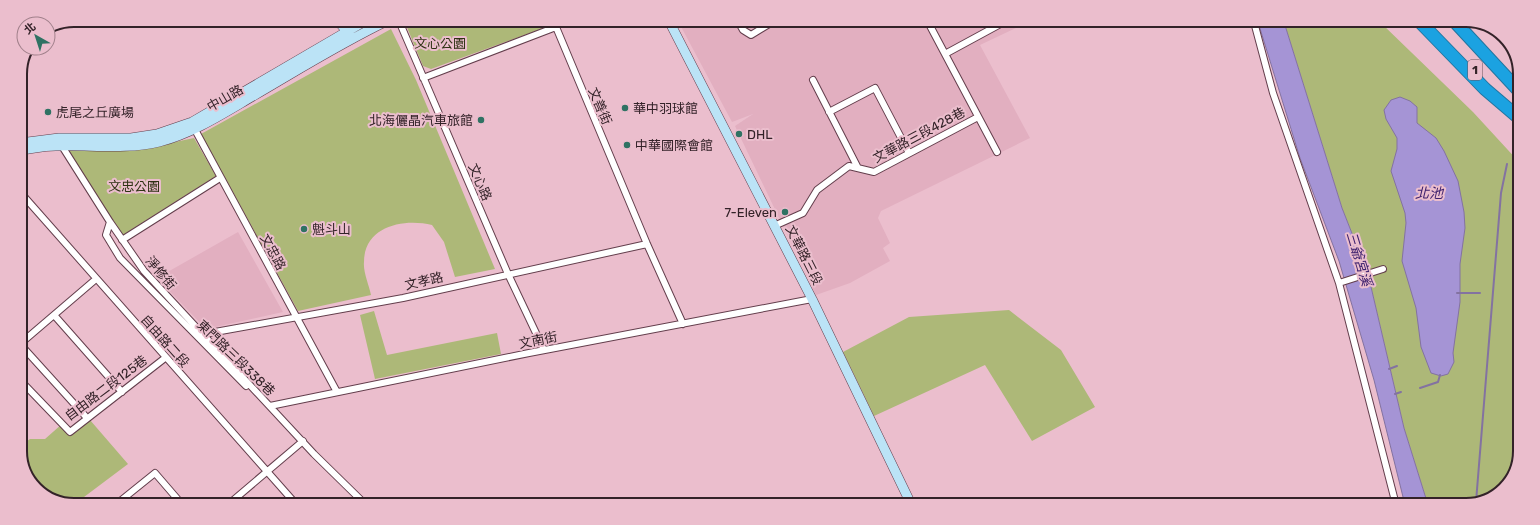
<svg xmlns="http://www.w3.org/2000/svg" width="1540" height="525" font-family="Rubik,'Noto Sans TC',sans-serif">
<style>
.built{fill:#e2afc0}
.green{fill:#adb878}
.water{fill:#a594d5;stroke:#8372a1}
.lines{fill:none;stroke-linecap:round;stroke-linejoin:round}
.stream{stroke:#8372a1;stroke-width:2}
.street-casing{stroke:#633e4c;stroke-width:8}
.secondary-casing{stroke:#633e4c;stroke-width:10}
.highway-casing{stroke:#2375a0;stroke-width:14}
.street{stroke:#fff;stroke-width:6}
.secondary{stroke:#bbe3f6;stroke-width:9}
.highway{stroke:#1ba2e1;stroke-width:12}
.poi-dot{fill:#2f7263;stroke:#ebbecd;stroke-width:1.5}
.labels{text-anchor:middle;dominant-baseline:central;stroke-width:4;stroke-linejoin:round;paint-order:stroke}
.shield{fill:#ebbecd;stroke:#6a515a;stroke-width:1}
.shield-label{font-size:12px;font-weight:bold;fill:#332228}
.park-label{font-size:13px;fill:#2e3213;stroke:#ebbecd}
.street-label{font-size:13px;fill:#332228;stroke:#ebbecd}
.poi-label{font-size:13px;fill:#332228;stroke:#ebbecd;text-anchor:start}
.water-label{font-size:14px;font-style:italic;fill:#3e216e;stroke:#ebbecd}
.rim{fill:none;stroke:#332228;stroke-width:2}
</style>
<rect width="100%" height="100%" fill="#ebbecd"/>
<!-- built -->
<path class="built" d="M678,21l342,1 2,3 -42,20 50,93 -149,73 -3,7 12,25 -7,5 7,13 -40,22 -34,12 -81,-169 18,-12 -21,8z
M238,232l45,80 -77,17 -49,-51z"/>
<!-- green -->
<path class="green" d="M410,21h137l2,5 -118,43 -8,-3 -17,-41z
M1284,22l97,1 92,89 46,50 -2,306 -18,26 -33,11h-38l-24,-77 -36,-154 -26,-66z
M391,29l25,51 79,189 -40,8 -11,-35 -12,-17c-28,-7 -68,1 -68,37 -1,10 5,23 7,33l-73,16 -97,-177z
M194,138l22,38 -93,59 -59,-88 40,4 33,-1z
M1009,310l52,40 34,57 -63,34 -47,-76 -111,51 -31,-64 66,-35z
M374,311l13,44 110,-22 4,21 -126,25 -15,-64z
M90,420l38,44 -44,33 4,5h-31l-26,-18 -11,-29v-9l10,-7h15l17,-15 9,10z"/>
<!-- water -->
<path class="water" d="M1258,22h26l58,186 26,66 36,154 24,77h-23l-31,-125 -35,-119 -39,-103z
M1400,97l10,4 7,6v16l19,15 8,13 14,30 6,31 1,16 -5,36v38l-7,51 1,9 -6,12 -7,2 -10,-3 -10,-26 -5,-39 -14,-47 4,-38 -1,-10 -14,-42 6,-22v-11l-11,-19 -2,-9 7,-10z"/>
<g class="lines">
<!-- stream -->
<path class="stream" d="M1457,293h23
M1389,369l8,-3
M1420,388l18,-6 2,-7
M1395,394l6,-2
M1476,502l25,-309 6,-29"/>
<!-- street casing -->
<g class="street-casing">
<path id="street" d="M399,21l109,253 36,76
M738,21l5,9 8,5 23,-14
M928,22l69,130
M1254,22l19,71 66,190 57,222
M945,54l59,-32
M423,78l133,-51 91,217 36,80
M813,80l45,88
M829,112l46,-24 34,65
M193,126l144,266
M60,143l50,79 34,49 170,183 50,49
M20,192l275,311
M110,222l-4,13 14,23 126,128
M774,226l29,-13 14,-23 32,-24 25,6 104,-55
M122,240l98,-62
M1339,283l44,-14
M54,315l68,77
M204,334l199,-36 244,-54
M20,344l76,-65
M20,344l67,74
M20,380l50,52 95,-74
M270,406l259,-53 283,-54
M119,502l36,-29 25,29
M230,503l73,-62"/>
</g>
<!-- secondary casing -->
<g class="secondary-casing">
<path id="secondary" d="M338,21l12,14
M669,21l143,278 99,205
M20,143l39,-5h72l26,-4 35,-12 173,-101
M20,151c46,-12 93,2 139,-9 35,-9 65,-29 96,-47 43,-25 86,-52 132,-74"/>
</g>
<!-- highway casing -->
<g class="highway-casing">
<path id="highway" d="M1421,23l64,66 34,29
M1456,23l64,69"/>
</g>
<!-- street -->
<use href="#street" class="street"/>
<!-- secondary -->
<use href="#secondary" class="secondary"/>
<!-- highway -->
<use href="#highway" class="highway"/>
</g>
<!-- markers -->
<g class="poi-dot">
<circle cx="625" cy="108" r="4"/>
<circle cx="48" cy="112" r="4"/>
<circle cx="481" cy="120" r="4"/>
<circle cx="739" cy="134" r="4"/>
<circle cx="627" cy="145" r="4"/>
<circle cx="785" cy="212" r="4"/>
<circle cx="304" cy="229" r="4"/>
</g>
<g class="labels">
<!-- shield labels -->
<rect class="shield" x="1468" y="60" width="14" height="20" rx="3"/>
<g class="shield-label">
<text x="1475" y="70">1</text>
</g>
<!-- park labels -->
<g class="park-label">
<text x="440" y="43">文心公園</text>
<text x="134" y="186">文忠公園</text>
</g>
<!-- street labels -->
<g class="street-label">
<text transform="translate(225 98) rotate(-30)">中山路</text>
<text transform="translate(600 106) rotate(67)">文善街</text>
<text transform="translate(919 135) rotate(-28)">文華路三段428巷</text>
<text transform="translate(480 182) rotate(67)">文心路</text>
<text transform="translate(273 252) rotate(62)">文忠路</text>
<text transform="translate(804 255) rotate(63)">文華路三段</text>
<text transform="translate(161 273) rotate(50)">淨修街</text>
<text transform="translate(424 281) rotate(-13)">文孝路</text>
<text transform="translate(538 340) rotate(-11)">文南街</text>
<text transform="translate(165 341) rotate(48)">自由路二段</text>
<text transform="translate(236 358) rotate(44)">東門路三段338巷</text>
<text transform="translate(106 388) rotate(-37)">自由路二段125巷</text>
</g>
<!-- poi labels -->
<g class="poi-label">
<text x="633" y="108">華中羽球館</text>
<text x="56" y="112">虎尾之丘廣場</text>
<text x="473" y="120" text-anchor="end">北海儷晶汽車旅館</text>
<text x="747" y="134">DHL</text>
<text x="635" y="145">中華國際會館</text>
<text x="777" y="212" text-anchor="end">7-Eleven</text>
<text x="312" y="229">魁斗山</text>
</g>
<!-- water labels -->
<g class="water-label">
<text x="1429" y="193">北池</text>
<text transform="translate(1359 259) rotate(73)">三爺宮溪</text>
</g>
</g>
<!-- crop -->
<path d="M0 0H1540V525H0ZM74 27H1466A47 47 0 0 1 1513 74V451A47 47 0 0 1 1466 498H74A47 47 0 0 1 27 451V74A47 47 0 0 1 74 27Z" fill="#ebbecd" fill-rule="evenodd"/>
<path class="rim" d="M74 27H1466A47 47 0 0 1 1513 74V451A47 47 0 0 1 1466 498H74A47 47 0 0 1 27 451V74A47 47 0 0 1 74 27Z"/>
<!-- north arrow -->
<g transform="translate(36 36) rotate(321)"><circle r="19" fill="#ebbecd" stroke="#a1808b"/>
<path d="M0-3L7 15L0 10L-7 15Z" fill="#2f7263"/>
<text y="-6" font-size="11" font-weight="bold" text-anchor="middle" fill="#332228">北</text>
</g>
</svg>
